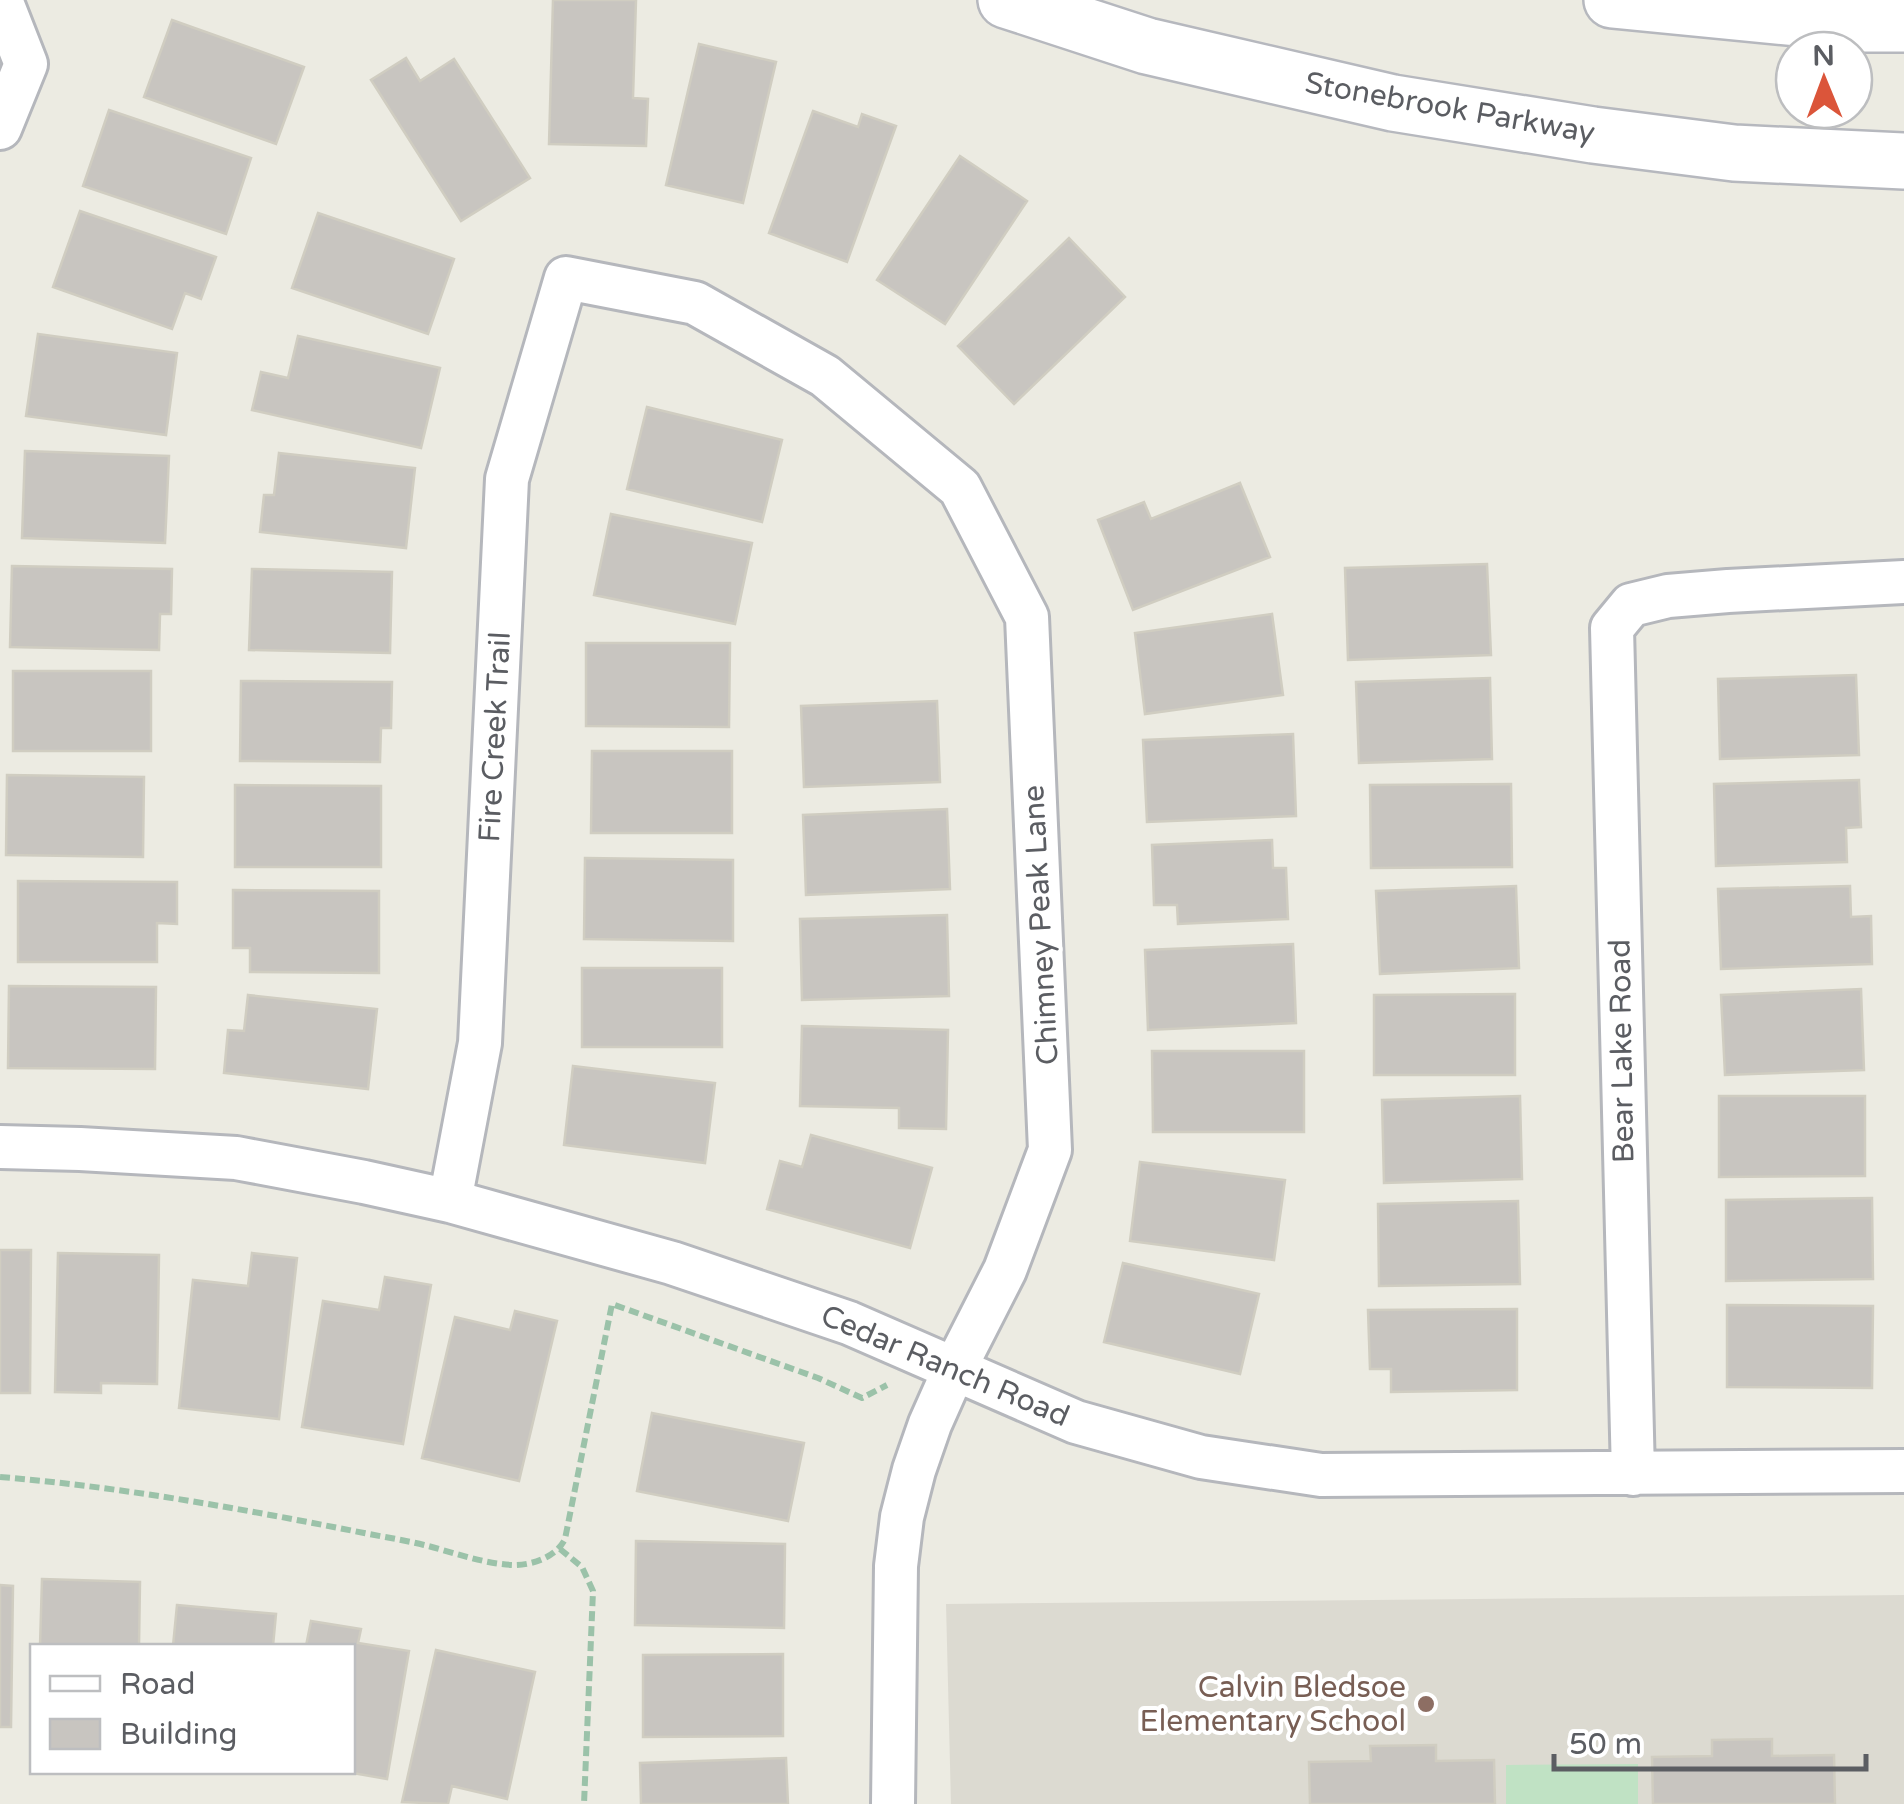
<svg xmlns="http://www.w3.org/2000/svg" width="1904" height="1804" font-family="'Varela Round',sans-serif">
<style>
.education{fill:#dcdad1}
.green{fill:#c0e2c4}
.building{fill:#c8c5c0;stroke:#d0cdc1;stroke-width:2.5}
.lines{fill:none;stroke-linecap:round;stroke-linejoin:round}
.street-casing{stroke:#b5b7bc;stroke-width:48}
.secondary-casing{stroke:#b6b8be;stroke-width:60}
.path{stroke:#9bc2a9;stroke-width:6;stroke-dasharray:10 5;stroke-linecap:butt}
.street{stroke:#fff;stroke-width:42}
.secondary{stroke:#fff;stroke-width:55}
.education-dot{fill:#8d6e63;stroke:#fff;stroke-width:4}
.labels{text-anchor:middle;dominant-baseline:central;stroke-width:8;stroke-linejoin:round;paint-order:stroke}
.street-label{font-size:30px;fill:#5b5d62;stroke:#fff}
.education-label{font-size:30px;fill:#785e54;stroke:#fff;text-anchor:end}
</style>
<rect width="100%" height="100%" fill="#ecebe2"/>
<!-- education -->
<path class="education" d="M1904,1595v209h-953l-5,-200z"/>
<!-- green -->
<path class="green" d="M1638,1764v40h-132v-39z"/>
<!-- building -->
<path class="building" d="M553,0h83l-3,98 15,1 -2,47 -97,-2z
M172,20l132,47 -28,77 -132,-47z
M699,44l77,18 -33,141 -77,-18z
M406,58l14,23 34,-22 76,119 -69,43 -90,-141z
M109,110l142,48 -25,76 -143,-48z
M813,111l45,16 4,-13 34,12 -49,136 -78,-29z
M960,156l67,45 -82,123 -68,-44z
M80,211l136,46 -15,42 -16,-6 -13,36 -119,-42z
M318,213l136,46 -26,75 -136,-46z
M1069,238l56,59 -111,107 -56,-58z
M38,334l139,19 -11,82 -140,-19z
M298,336l142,32 -19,80 -169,-38 9,-38 27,6z
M647,407l135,33 -20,82 -135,-33z
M25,451l144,5 -4,87 -143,-5z
M279,453l136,15 -9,80 -146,-16 4,-37h10z
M1240,483l30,74 -137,53 -35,-90 46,-18 7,17z
M611,514l141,29 -17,81 -141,-29z
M1487,564l4,91 -143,5 -3,-92z
M12,566l160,3 -1,45h-11l-1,36 -149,-3z
M252,569l140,3 -2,81 -141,-3z
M1272,614l11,81 -138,19 -10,-81z
M586,643h144l-1,84 -143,-1z
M13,671h138v80h-138z
M1856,675l3,80 -139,4 -2,-80z
M1490,678l2,81 -133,4 -3,-81z
M241,681l151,1 -1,46h-10l-1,34 -140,-1z
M937,701l3,81 -136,5 -3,-81z
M1293,734l3,82 -149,6 -4,-82z
M592,751h140v82h-141z
M7,775l137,2 -1,80 -137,-2z
M1859,780l2,47 -15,1 1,34 -131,4 -2,-82z
M1511,784l1,83 -141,1 -1,-83z
M235,785l146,1v81h-146z
M947,809l3,80 -144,6 -3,-80z
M1272,840l1,28h13l2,51 -110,5 -1,-19h-23l-2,-60z
M585,858l148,2v81l-149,-2z
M18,881l159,1v42l-20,-1v39h-139z
M1516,886l3,82 -139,6 -4,-83z
M1850,886l1,31 20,-1 1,48 -151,5 -3,-80z
M233,890l146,1v82l-129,-1v-24h-17z
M947,915l2,81 -147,4 -2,-81z
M1293,944l3,79 -148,7 -3,-80z
M582,968h140v79h-140z
M9,986l147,1 -1,82 -147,-1z
M1861,989l3,81 -139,5 -4,-80z
M1515,994v81h-141v-80z
M248,995l129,14 -9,80 -144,-16 4,-43 16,1z
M802,1026l146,4 -2,99 -47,-1v-20l-99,-2z
M1152,1051h152v81h-151z
M573,1066l142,17 -10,80 -141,-18z
M1520,1096l2,83 -138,4 -2,-83z
M1719,1096h146v80l-146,1z
M811,1135l121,33 -22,80 -143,-39 13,-48 22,6z
M1140,1162l145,18 -11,80 -144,-19z
M1872,1198l1,81 -147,2v-81z
M1518,1201l2,83 -141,2 -1,-82z
M0,1250h31l-1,143h-30z
M58,1253l101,2 -2,129 -56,-1v10l-46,-1z
M252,1253l45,5 -18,161 -100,-11 14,-128 55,6z
M1123,1263l136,31 -19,80 -136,-32z
M385,1277l46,8 -28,159 -101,-17 21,-126 56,9z
M1727,1305l146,1 -1,82 -145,-1z
M1517,1309v81l-126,2v-23h-21l-2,-59z
M515,1311l42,10 -38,160 -97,-23 33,-141 55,13z
M652,1413l152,30 -16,78 -151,-30z
M636,1541l149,3 -1,84 -149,-3z
M42,1579l98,3 -1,64h-99z
M0,1585l13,1 -2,141h-11z
M177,1605l99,9 -3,32h-100z
M311,1621l50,8 -3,14 51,8 -22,128 -40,-7h5v-126h-46z
M436,1650l99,22 -28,127 -55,-13 -4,18 -46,-2z
M783,1654v82l-140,1v-82z
M1772,1739v17l62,-1 1,49h-182l-1,-47 60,-1v-16z
M1436,1745v16l58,-1 1,44h-185l-1,-42 62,-1 -1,-15z
M786,1758l2,46h-147l-1,-41z"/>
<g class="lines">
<!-- street casing -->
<g class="street-casing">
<path id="street" d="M0,128l26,-64 -25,-64
M0,1147l80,2 156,9 128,24 86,19 222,62 177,60 227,99 125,35 120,18 583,-4
M450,1201l30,-158 27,-564 59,-201 129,25 130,73 135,112 67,129 23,533 -45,120 -51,100 -24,54 -16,46 -12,47 -6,49 -3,238
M1633,1474l-21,-846 19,-23 37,-9 60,-5 176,-9"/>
</g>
<!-- secondary casing -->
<g class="secondary-casing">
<path id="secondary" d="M1006,0l141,46 246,57 200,32 141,18 170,8
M1612,0l248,24h44"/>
</g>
<!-- path -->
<path class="path" d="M0,1477c122,10 243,32 364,56 20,4 40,7 60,12 29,7 59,19 90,20 19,0 42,-8 51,-26l47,-235 206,74 44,20 25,-13
M560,1549l22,18 11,24 -9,213"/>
<!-- street -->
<use href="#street" class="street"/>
<!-- secondary -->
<use href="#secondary" class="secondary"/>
</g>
<!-- markers -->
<circle class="education-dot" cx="1426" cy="1704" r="10"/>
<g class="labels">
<!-- street labels -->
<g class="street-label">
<text transform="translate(1450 108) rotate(10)">Stonebrook Parkway</text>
<text transform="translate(495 737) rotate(-87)">Fire Creek Trail</text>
<text transform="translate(1041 925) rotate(-93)">Chimney Peak Lane</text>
<text transform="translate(1622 1051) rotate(-91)">Bear Lake Road</text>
<text transform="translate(945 1366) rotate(23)">Cedar Ranch Road</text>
</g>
<!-- education labels -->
<g class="education-label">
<text x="1406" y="1687">Calvin Bledsoe<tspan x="1406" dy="34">Elementary School</tspan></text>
</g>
</g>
<!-- legend -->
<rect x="30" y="1644" width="325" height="130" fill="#ffffff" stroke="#bdbec0" stroke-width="2.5"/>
<rect x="50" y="1676" width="50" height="15" fill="#ffffff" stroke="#bdbec0" stroke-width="2.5"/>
<text x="120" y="1694" font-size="30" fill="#5b5d62">Road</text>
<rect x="50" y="1719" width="50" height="30" fill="#c8c5c0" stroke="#bdbec0" stroke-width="2.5"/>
<text x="120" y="1744" font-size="30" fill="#5b5d62">Building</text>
<!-- north arrow -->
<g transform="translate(1824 80) rotate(359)"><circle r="48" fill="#ffffff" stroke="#bdbec0" stroke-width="2.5"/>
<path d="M0-8L18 38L0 25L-18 38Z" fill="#db553a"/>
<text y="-15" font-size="28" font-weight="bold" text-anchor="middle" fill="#5b5d62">N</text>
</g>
<!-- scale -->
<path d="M1554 1754v15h312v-15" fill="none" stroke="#5b5d62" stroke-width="5"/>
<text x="1569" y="1754" font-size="30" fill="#5b5d62" stroke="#ffffff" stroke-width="8" paint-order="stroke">50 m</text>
</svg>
